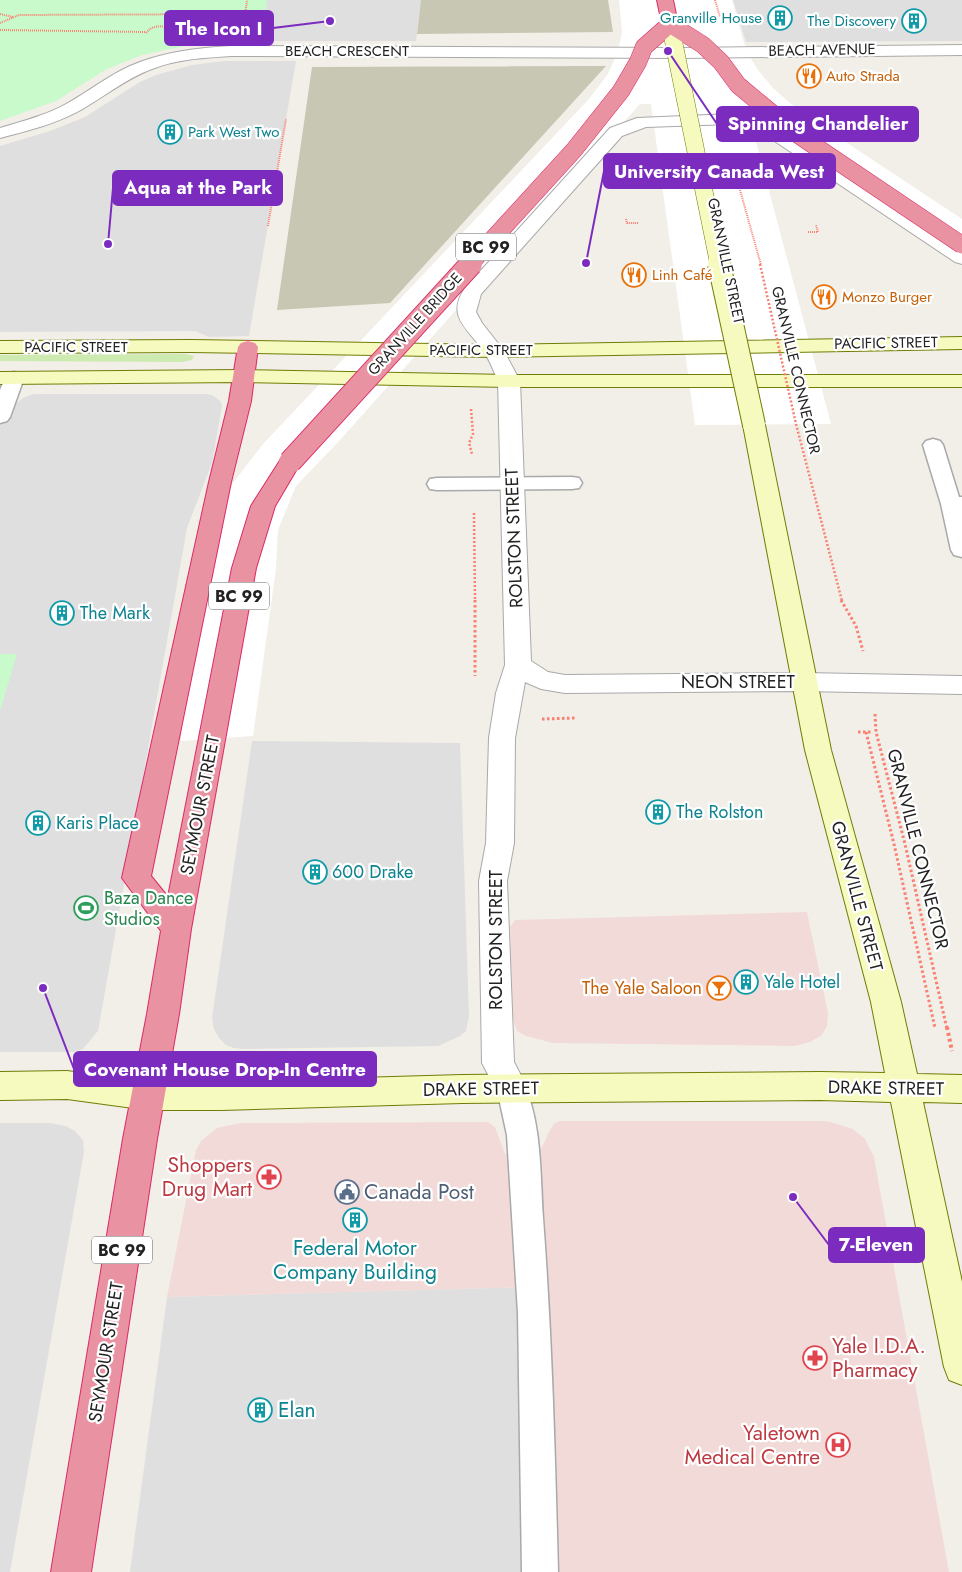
<svg xmlns="http://www.w3.org/2000/svg" width="962" height="1572" font-family="Jost,sans-serif">
<style>
.residential{fill:#e0dfdf}
.commercial{fill:#f2dad9}
.construction{fill:#c7c7b4}
.grass{fill:#cdebb0}
.park{fill:#c8facc}
.pier{fill:#fff}
.lines{fill:none;stroke-linecap:round;stroke-linejoin:round}
.lane-casing{stroke:#a9a9a9;stroke-width:3}
.street-casing{stroke:#a9a9a9;stroke-width:2}
.secondary-casing{stroke:#707d05;stroke-width:2}
.highway-casing{stroke:#dc2a67;stroke-width:2}
.path-far3{stroke:#fa8072;stroke-width:2;stroke-dasharray:1 1;stroke-linecap:butt}
.path-far2{stroke:#fa8072;stroke-width:2.5;stroke-dasharray:2 2;stroke-linecap:butt}
.path-far1{stroke:#fa8072;stroke-width:3;stroke-dasharray:2.5 2.5;stroke-linecap:butt}
.path{stroke:#fa8072;stroke-width:4;stroke-dasharray:3 3;stroke-linecap:butt}
.lane{fill:#fff;fill-rule:evenodd}
.street{fill:#fff;fill-rule:evenodd}
.secondary{fill:#f7fabf;fill-rule:evenodd}
.highway{fill:#e892a2;fill-rule:evenodd}
.secondary-bridge-far1-casing{stroke:#707d05;stroke-width:18;stroke-linecap:butt}
.secondary-bridge-casing{stroke:#707d05;stroke-width:24;stroke-linecap:butt}
.highway-bridge-far1-casing{stroke:#dc2a67;stroke-width:18;stroke-linecap:butt}
.highway-bridge-casing{stroke:#dc2a67;stroke-width:24;stroke-linecap:butt}
.path-bridge-far1{stroke:#fa8072;stroke-width:2;stroke-dasharray:1 1;stroke-linecap:butt}
.path-bridge{stroke:#fa8072;stroke-width:2.5;stroke-dasharray:2 2;stroke-linecap:butt}
.secondary-bridge-far1{stroke:#f7fabf;stroke-width:17}
.secondary-bridge{stroke:#f7fabf;stroke-width:22}
.highway-bridge-far1{stroke:#e892a2;stroke-width:17}
.highway-bridge{stroke:#e892a2;stroke-width:22}
.labels{text-anchor:middle;dominant-baseline:central;stroke-width:4.5;stroke-linejoin:round;paint-order:stroke}
.far-culture-label{font-size:15px;fill:#0d838f;stroke:#fff;text-anchor:end}
.far-street-label{font-size:15px;fill:#222;stroke:#fff}
.far-food-label{font-size:15px;fill:#c56008;stroke:#fff;text-anchor:start}
.shield{fill:#fff;stroke:#646464;stroke-width:1}
.shield-label{font-size:16px;font-weight:bold;fill:#222}
.street-label{font-size:18px;fill:#222;stroke:#fff}
.culture-label{font-size:18px;fill:#0d838f;stroke:#fff;text-anchor:start}
.leisure-label{font-size:18px;fill:#27864d;stroke:#fff;text-anchor:start}
.food-label{font-size:18px;fill:#c56008;stroke:#fff;text-anchor:end}
.near-health-label{font-size:21px;fill:#be3a42;stroke:#fff;text-anchor:end}
.near-service-label{font-size:21px;fill:#4e5e75;stroke:#fff;text-anchor:start}
.near-culture-label{font-size:21px;fill:#0d838f;stroke:#fff}
.leader{fill:none;stroke:#7b2cbf;stroke-width:2}
.callout-dot{fill:#7b2cbf;stroke:#fff;stroke-width:2}
.callout{fill:#7b2cbf;stroke:#7b2cbf;stroke-width:2}
.callout-label{font-size:19px;text-anchor:middle;font-weight:bold;fill:#fff}
</style>
<rect width="100%" height="100%" fill="#f2efe9"/>
<!-- residential -->
<path class="residential" d="M267,0h154l-5,41h-156z
M733,0h229v41l-216,1z
M224,61h72l-47,275 -40,1 -14,-6 -195,1v-186l50,-15 35,-14 55,-35 16,-7 36,-10z
M34,394h173l7,2 7,6 1,4 -10,57 -25,65 -89,503 -15,18 -9,3h-74v-647h14l9,-7z
M252,741l208,2 9,273 -3,15 -6,5 -22,10 -194,3 -10,-1 -8,-3 -7,-7 -5,-9 -2,-11z
M0,1123h49l17,3 9,5 8,9 1,12 -74,420h-10z
M532,1287l8,285h-410l37,-275z"/>
<!-- commercial -->
<path class="commercial" d="M807,912l21,101 -1,13 -5,9 -12,7 -15,4 -242,-3 -27,-7 -9,-5 -5,-15v-14l-2,-75 5,-7z
M560,1121h267l26,8 12,10 9,18 75,415h-409l-8,-285 -365,10 29,-147 5,-9 16,-13 23,-5 248,-1 7,5 10,27 35,-3 11,-23 4,-5z"/>
<!-- construction -->
<path class="construction" d="M421,0h187l5,32 -196,2z
M606,66l-216,237 -113,7 35,-243z"/>
<!-- grass -->
<path class="grass" d="M185,354l9,2 -2,4 -10,2 -182,-1v-6z"/>
<!-- park -->
<path class="park" d="M0,0h267l-7,41 -60,2 -58,12 -35,14 -51,32 -56,20z
M0,654h17l-17,57z"/>
<!-- pier -->
<path class="pier" d="M619,0h113l12,43 6,14 8,13 15,18 17,15 30,22 142,94v45l-208,-145h-4l81,305 -136,1 -44,-321h-11l-300,336 -44,46 -18,44 -2,38 -23,168 -72,5 14,-187 14,-33 24,-38 30,-39 326,-345 19,-25 10,-23 4,-19z"/>
<g class="lines">
<!-- lane casing -->
<g class="lane-casing">
<path id="lane" d="M14,372l7,2 3,4 -14,39 -3,4 -7,2v-33l7,-16z
M933,439l7,2 3,4 16,52h3v60l-8,-2 -3,-5 -10,-46 -18,-59 3,-4z
M572,477l7,1 3,5 -3,5 -7,1 -135,1 -7,-1 -3,-5 3,-5 7,-1z
M512,1076l10,4c20,41 18,93 21,138 9,118 12,236 15,354h-36l-4,-259 -11,-178 -10,-46 5,-9z"/>
</g>
<!-- street casing -->
<g class="street-casing">
<path id="street" d="M962,45v10l-280,3 -451,-2c-27,2 -54,3 -79,13 -27,10 -48,28 -73,42 -24,13 -52,20 -79,27v-10c23,-7 47,-13 68,-25 21,-12 40,-27 62,-37 32,-14 67,-18 101,-20l451,2z
M733,114l43,12 186,123v15l-7,-2 -191,-128 -32,-10 -86,3 -24,9 -141,158 -5,18 6,11 22,28 16,30 11,280 17,11 17,3 238,-2 159,3v18l-159,-3 -238,2 -24,-4 -16,-7 -10,56 -1,105 -7,38 7,181 14,27 -5,10 -11,4 -11,-4 -19,-36 -3,-182 7,-38 3,-105 7,-45 9,-28 -7,-284c-4,-9 -8,-20 -14,-29 -15,-23 -39,-35 -19,-64l145,-160 27,-10z"/>
</g>
<!-- secondary casing -->
<g class="secondary-casing">
<path id="secondary" d="M962,337v12l-468,8 -303,-5 -191,1v-12l191,-1 303,5z
M243,370l266,5h453v12h-453l-266,-5 -243,2v-12z
M754,418l8,2 3,5 66,325 70,252 16,72 45,1v28l-39,-1 39,180v103l-13,-5 -5,-13 -53,-265 -71,-2 -358,3 -241,7h-73l-81,-11 -67,1v-28l67,-1 81,11h73l241,-7 358,-3 65,1 -14,-71 -66,-252 -62,-325 3,-5z"/>
</g>
<!-- highway casing -->
<g class="highway-casing">
<path id="highway" d="M657,0h16l5,24 -2,3h-12l-2,-3z
M248,341l7,2 3,4 -7,54 -20,81 -80,394 17,21 64,-329 19,-62 28,-44 3,-5 8,-2 8,2 3,5 -26,44 -19,62 -65,361 -12,85 -22,125 -66,433h-40l72,-433 24,-125 14,-83 -39,-53 87,-396 20,-81 9,-54 3,-4z"/>
</g>
<!-- path-far3 -->
<path class="path-far3" d="M0,14l13,3
M0,23l19,-8 225,-1
M244,24l3,-24
M0,30l146,2
M146,33c6,-8 16,-8 25,-4
M626,219l1,4h12
M268,226l18,-107
M808,232h10l-2,-7"/>
<!-- path-far2 -->
<path class="path-far2" d="M471,409l2,25 -4,9 3,11
M796,424l46,177
M474,513l1,88"/>
<!-- path-far1 -->
<path class="path-far1" d="M475,600v76
M841,600l15,26 7,25
M875,714l1,18 29,112 42,185
M542,719l34,-1
M858,732h13
M866,732l28,112 41,184"/>
<!-- path -->
<path class="path" d="M947,1027l5,24"/>
<!-- lane -->
<use href="#lane" class="lane"/>
<!-- street -->
<use href="#street" class="street"/>
<!-- secondary -->
<use href="#secondary" class="secondary"/>
<!-- highway -->
<use href="#highway" class="highway"/>
<!-- secondary-bridge-far1 casing -->
<g class="secondary-bridge-far1-casing">
<path id="secondary-bridge-far1" d="M670,24l49,241"/>
</g>
<!-- secondary-bridge casing -->
<g class="secondary-bridge-casing">
<path id="secondary-bridge" d="M719,264l35,161"/>
</g>
<!-- highway-bridge-far1 casing -->
<g class="highway-bridge-far1-casing">
<path id="highway-bridge-far1" d="M469,265l105,-115 47,-59 17,-29 6,-15 26,-23 33,21 18,17 17,23 59,49 165,111"/>
</g>
<!-- highway-bridge casing -->
<g class="highway-bridge-casing">
<path id="highway-bridge" d="M290,462l181,-198"/>
</g>
<!-- path-bridge-far1 -->
<path class="path-bridge-far1" d="M715,0l5,17
M733,165l28,100"/>
<!-- path-bridge -->
<path class="path-bridge" d="M760,264l36,160"/>
<!-- secondary-bridge-far1 -->
<use href="#secondary-bridge-far1" class="secondary-bridge-far1"/>
<!-- secondary-bridge -->
<use href="#secondary-bridge" class="secondary-bridge"/>
<!-- highway-bridge-far1 -->
<use href="#highway-bridge-far1" class="highway-bridge-far1"/>
<!-- highway-bridge -->
<use href="#highway-bridge" class="highway-bridge"/>
</g>
<!-- icons -->
<defs>
<g id="building-ring" transform="scale(1.25)"><circle r="9.5" fill="#fff" stroke="#0f9aa8" stroke-width="1.5"/><path d="M-4-6H4V6H1V3H-1V6H-4ZM-2.5-4.3h1.7v1.8h-1.7ZM.8-4.3h1.7v1.8H.8ZM-2.5-1h1.7V.8h-1.7ZM.8-1h1.7V.8H.8Z" fill="#0f9aa8"/></g>
<g id="restaurant-ring" transform="scale(1.25)"><circle r="9.5" fill="#fff" stroke="#e8710a" stroke-width="1.5"/><path d="M-5-6h1v4h1v-4h1v4h1v-4h1v5L-1.5 .5V6h-2V.5L-5-1ZM5-6V6H3V1.5H1.5Q1.5-4 5-6Z" fill="#e8710a"/></g>
<g id="stadium-ring" transform="scale(1.25)"><circle r="9.5" fill="#fff" stroke="#2e9e5b" stroke-width="1.5"/><path d="M0-5a6.5 5 0 1 0 0 10a6.5 5 0 1 0 0-10ZM-3.5-1.8h7v3.6h-7Z" fill="#2e9e5b"/></g>
<g id="bar-ring" transform="scale(1.25)"><circle r="9.5" fill="#fff" stroke="#e8710a" stroke-width="1.5"/><path d="M-6-5H6L.8 .8V4.5H3.5V6h-7V4.5H-.8V.8Z" fill="#e8710a"/></g>
<g id="pharmacy-ring" transform="scale(1.25)"><circle r="9.5" fill="#fff" stroke="#e0444e" stroke-width="1.5"/><path d="M-2-6h4v4h4v4h-4v4h-4v-4h-4v-4h4Z" fill="#e0444e"/></g>
<g id="civic-ring" transform="scale(1.25)"><circle r="9.5" fill="#fff" stroke="#5c6f8a" stroke-width="1.5"/><path d="M-.6-6.5H3V-4.5H.6V-3L4-1V1h2V6H-6V1h2V-1L-.6-3ZM-1.2 2.5V6h2.4V2.5Z" fill="#5c6f8a"/></g>
<g id="hospital-ring" transform="scale(1.25)"><circle r="9.5" fill="#fff" stroke="#e0444e" stroke-width="1.5"/><path d="M-5-5h3v3.5h4V-5h3V5h-3V1.5h-4V5h-3Z" fill="#e0444e"/></g>
</defs>
<g fill-rule="evenodd">
<use href="#building-ring" x="780" y="18"/>
<use href="#building-ring" x="914" y="21"/>
<use href="#restaurant-ring" x="809" y="76"/>
<use href="#building-ring" x="170" y="132"/>
<use href="#restaurant-ring" x="634" y="275"/>
<use href="#restaurant-ring" x="824" y="297"/>
<use href="#building-ring" x="62" y="613"/>
<use href="#building-ring" x="658" y="812"/>
<use href="#building-ring" x="38" y="823"/>
<use href="#building-ring" x="315" y="872"/>
<use href="#stadium-ring" x="86" y="908"/>
<use href="#building-ring" x="746" y="982"/>
<use href="#bar-ring" x="719" y="988"/>
<use href="#pharmacy-ring" x="269" y="1177"/>
<use href="#civic-ring" x="347" y="1192"/>
<use href="#building-ring" x="355" y="1220"/>
<use href="#pharmacy-ring" x="815" y="1358"/>
<use href="#building-ring" x="260" y="1410"/>
<use href="#hospital-ring" x="838" y="1445"/>
</g>
<g class="labels">
<!-- far-culture labels -->
<g class="far-culture-label">
<text x="762" y="18">Granville House</text>
<text x="896" y="21">The Discovery</text>
<text x="188" y="132" text-anchor="start">Park West Two</text>
</g>
<!-- far-street labels -->
<g class="far-street-label">
<text transform="translate(822 50) rotate(-1)">BEACH AVENUE</text>
<text x="347" y="51">BEACH CRESCENT</text>
<text transform="translate(726 261) rotate(78)">GRANVILLE STREET</text>
<text transform="translate(415 324) rotate(-48)">GRANVILLE BRIDGE</text>
<text transform="translate(886 343) rotate(-1)">PACIFIC STREET</text>
<text x="76" y="347">PACIFIC STREET</text>
<text x="481" y="350">PACIFIC STREET</text>
<text transform="translate(796 370) rotate(77)">GRANVILLE CONNECTOR</text>
</g>
<!-- far-food labels -->
<g class="far-food-label">
<text x="826" y="76">Auto Strada</text>
<text x="652" y="275">Linh Café</text>
<text x="842" y="297">Monzo Burger</text>
</g>
<!-- shield labels -->
<g class="shield">
<rect x="456" y="233.5" width="60" height="27" rx="4"/>
<rect x="209" y="582.5" width="60" height="27" rx="4"/>
<rect x="92" y="1236.5" width="60" height="27" rx="4"/>
</g>
<g class="shield-label">
<text x="486" y="247">BC 99</text>
<text x="239" y="596">BC 99</text>
<text x="122" y="1250">BC 99</text>
</g>
<!-- street labels -->
<g class="street-label">
<text transform="translate(514 538) rotate(-92)">ROLSTON STREET</text>
<text x="738" y="682">NEON STREET</text>
<text transform="translate(200 805) rotate(-79)">SEYMOUR STREET</text>
<text transform="translate(918 849) rotate(76)">GRANVILLE CONNECTOR</text>
<text transform="translate(857 896) rotate(75)">GRANVILLE STREET</text>
<text transform="translate(496 940) rotate(-90)">ROLSTON STREET</text>
<text transform="translate(886 1088) rotate(1)">DRAKE STREET</text>
<text transform="translate(481 1089) rotate(-1)">DRAKE STREET</text>
<text transform="translate(106 1352) rotate(-81)">SEYMOUR STREET</text>
</g>
<!-- culture labels -->
<g class="culture-label">
<text x="80" y="613">The Mark</text>
<text x="676" y="812">The Rolston</text>
<text x="56" y="823">Karis Place</text>
<text x="332" y="872">600 Drake</text>
<text x="764" y="982">Yale Hotel</text>
</g>
<!-- leisure labels -->
<g class="leisure-label">
<text x="104" y="898">Baza Dance<tspan x="104" dy="21">Studios</tspan></text>
</g>
<!-- food labels -->
<g class="food-label">
<text x="702" y="988">The Yale Saloon</text>
</g>
<!-- near-health labels -->
<g class="near-health-label">
<text x="252" y="1165">Shoppers<tspan x="252" dy="24">Drug Mart</tspan></text>
<text x="832" y="1346" text-anchor="start">Yale I.D.A.<tspan x="832" dy="24">Pharmacy</tspan></text>
<text x="820" y="1433">Yaletown<tspan x="820" dy="24">Medical Centre</tspan></text>
</g>
<!-- near-service labels -->
<g class="near-service-label">
<text x="364" y="1192">Canada Post</text>
</g>
<!-- near-culture labels -->
<g class="near-culture-label">
<text x="355" y="1248">Federal Motor<tspan x="355" dy="24">Company Building</tspan></text>
<text x="278" y="1410" text-anchor="start">Elan</text>
</g>
</g>
<!-- callouts -->
<path class="leader" d="M330 21L273 28M668 51L717 124M586 263L604 171M108 244L113 188M43 988L74 1069M793 1197L829 1245"/>
<g class="callout-dot">
<circle cx="330" cy="21" r="5"/>
<circle cx="668" cy="51" r="5"/>
<circle cx="586" cy="263" r="5"/>
<circle cx="108" cy="244" r="5"/>
<circle cx="43" cy="988" r="5"/>
<circle cx="793" cy="1197" r="5"/>
</g>
<g class="callout">
<rect x="165" y="11" width="108" height="34" rx="5"/>
<rect x="717" y="107" width="201" height="34" rx="5"/>
<rect x="604" y="154" width="231" height="34" rx="5"/>
<rect x="113" y="171" width="169" height="34" rx="5"/>
<rect x="74" y="1052" width="302" height="34" rx="5"/>
<rect x="829" y="1228" width="95" height="34" rx="5"/>
</g>
<g class="callout-label">
<text x="219" y="35">The Icon I</text>
<text x="818" y="130">Spinning Chandelier</text>
<text x="719" y="178">University Canada West</text>
<text x="198" y="194">Aqua at the Park</text>
<text x="225" y="1076">Covenant House Drop-In Centre</text>
<text x="876" y="1251">7-Eleven</text>
</g>
</svg>
